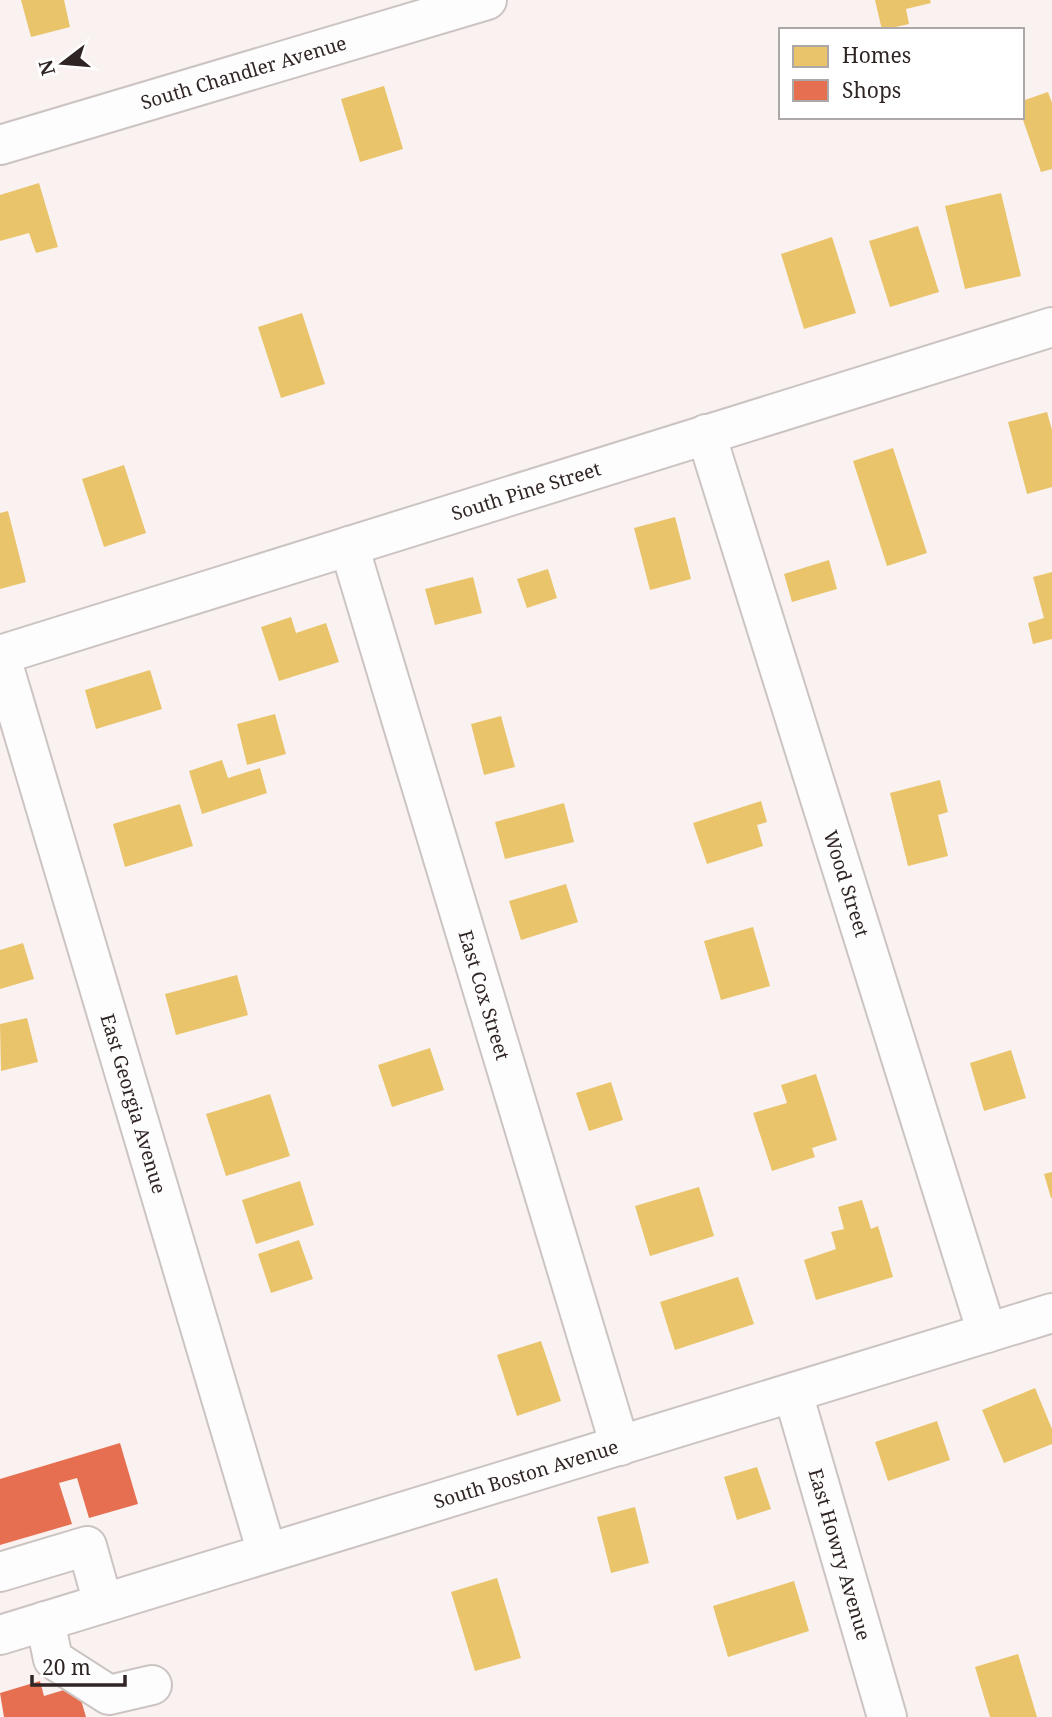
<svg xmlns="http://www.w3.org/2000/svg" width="1052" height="1717" font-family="'Noto Serif',serif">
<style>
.homes{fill:#e9c46a}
.shops{fill:#e76f51}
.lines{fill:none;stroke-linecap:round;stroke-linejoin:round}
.minor-casing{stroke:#ccc4c3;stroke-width:42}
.minor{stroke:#fefdfd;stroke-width:38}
.labels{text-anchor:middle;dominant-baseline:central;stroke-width:7;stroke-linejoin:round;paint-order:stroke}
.street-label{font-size:19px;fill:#2f2524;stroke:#fff}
</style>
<rect width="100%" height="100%" fill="#faf2f1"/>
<!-- homes -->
<path class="homes" d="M21,0h43l6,27 -39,10z
M875,0h55l1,3 -25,6 3,15 -27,6z
M384,86l19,63 -43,13 -19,-63z
M1048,92l4,11v66l-11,3 -19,-55v-16z
M39,183l19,64 -22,6 -7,-20 -29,8v-46z
M1001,193l20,83 -56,13 -20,-83z
M918,226l21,66 -49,15 -21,-66z
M832,237l24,76 -52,16 -23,-75z
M302,313l23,71 -44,14 -23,-71z
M1047,412l5,18v57l-25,7 -19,-72z
M893,448l34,105 -40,13 -34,-105z
M124,465l22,68 -42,14 -22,-68z
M8,511l18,71 -26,7v-76z
M675,517l16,62 -41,11 -16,-62z
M829,560l8,29 -45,13 -8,-28z
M548,569l9,29 -30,10 -10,-29z
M1052,572v67l-19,5 -5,-21 16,-5 -11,-41z
M473,577l9,36 -47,12 -10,-36z
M291,617l5,16 30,-10 13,39 -60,19 -18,-54z
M150,670l12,39 -66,20 -11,-39z
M275,714l11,40 -39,11 -10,-41z
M501,716l14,51 -31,8 -13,-51z
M222,760l6,18 32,-10 7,25 -65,21 -13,-43z
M940,780l8,32 -10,3 10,41 -40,10 -18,-73z
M761,801l6,21 -10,3 6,21 -56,18 -14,-41z
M564,803l10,39 -69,17 -10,-37z
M180,804l13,42 -68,21 -12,-43z
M566,884l12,38 -57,18 -12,-39z
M753,927l17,59 -49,14 -17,-59z
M23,943l11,36 -34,10v-39z
M237,975l11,40 -72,20 -11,-41z
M27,1018l11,44 -37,9 -1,-47z
M430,1048l14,42 -52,17 -14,-42z
M1011,1050l15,48 -42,13 -14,-48z
M816,1074l21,66 -25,8 3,9 -43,14 -19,-58 34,-10 -6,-18z
M611,1082l12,38 -34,11 -13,-38z
M270,1094l20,62 -64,20 -20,-62z
M1052,1172v26h-1l-7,-24z
M300,1181l14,44 -58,19 -14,-44z
M699,1187l15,49 -64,20 -15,-50z
M862,1200l9,29 7,-3 15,51 -77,23 -12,-40 32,-11 -5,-17 13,-3 -6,-22z
M299,1240l14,39 -42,14 -13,-39z
M738,1277l16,47 -79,26 -15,-48z
M541,1341l20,60 -44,15 -20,-61z
M1035,1388l17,41v15l-48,19 -22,-53z
M937,1421l13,39 -62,21 -13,-39z
M757,1467l14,42 -34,11 -13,-43z
M635,1507l14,56 -38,10 -14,-56z
M497,1578l24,80 -46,13 -24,-79z
M794,1581l15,50 -81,26 -15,-51z
M1018,1654l19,63h-47l-15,-50z"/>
<!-- shops -->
<path class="shops" d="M120,1443l18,61 -49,14 -12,-40 -18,5 13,41 -72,21v-66z
M40,1681l4,15 33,-10 9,31h-82l-4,-24z"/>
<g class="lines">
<!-- minor casing -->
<g class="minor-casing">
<g id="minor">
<path id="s1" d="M0,145l487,-145"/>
<path id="s2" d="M706,434l281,899"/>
<path id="s3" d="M349,546l271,900"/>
<path id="s4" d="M0,654l267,899"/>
<path id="s5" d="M0,655l1052,-328"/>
<path id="s6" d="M793,1393l94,324"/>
<path d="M0,1572l87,-26 16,57"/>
<path d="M45,1621l8,38 56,36 43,-10"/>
<path id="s7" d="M0,1635l1052,-322"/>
</g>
</g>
<!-- minor -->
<use href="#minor" class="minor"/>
</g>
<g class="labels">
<!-- street labels -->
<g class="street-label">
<text stroke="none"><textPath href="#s1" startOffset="254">South Chandler Avenue</textPath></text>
<text stroke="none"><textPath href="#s5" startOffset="551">South Pine Street</textPath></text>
<text stroke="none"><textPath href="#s2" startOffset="471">Wood Street</textPath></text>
<text stroke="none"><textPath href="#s3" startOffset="469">East Cox Street</textPath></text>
<text stroke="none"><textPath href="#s4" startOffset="469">East Georgia Avenue</textPath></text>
<text stroke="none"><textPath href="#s7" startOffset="550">South Boston Avenue</textPath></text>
<text stroke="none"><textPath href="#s6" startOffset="168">East Howry Avenue</textPath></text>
</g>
</g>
<!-- legend -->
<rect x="779" y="28" width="245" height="91" fill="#ffffff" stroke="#aca8a7" stroke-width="2"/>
<rect x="793" y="46" width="35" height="21" fill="#e9c46a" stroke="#aca8a7" stroke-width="2"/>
<text x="842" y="63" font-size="21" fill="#2f2524">Homes</text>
<rect x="793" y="80" width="35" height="21" fill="#e76f51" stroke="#aca8a7" stroke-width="2"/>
<text x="842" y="98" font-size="21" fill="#2f2524">Shops</text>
<!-- north arrow -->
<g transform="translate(63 63) rotate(254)" stroke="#ffffff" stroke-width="5" paint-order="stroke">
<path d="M0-5L12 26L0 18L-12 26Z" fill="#2f2524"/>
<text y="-10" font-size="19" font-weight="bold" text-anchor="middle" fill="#2f2524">N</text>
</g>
<!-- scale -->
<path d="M32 1675v10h93v-10" fill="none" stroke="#2f2524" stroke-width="3.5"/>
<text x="42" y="1675" font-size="21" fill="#2f2524" stroke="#ffffff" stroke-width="5" paint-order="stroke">20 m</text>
</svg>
